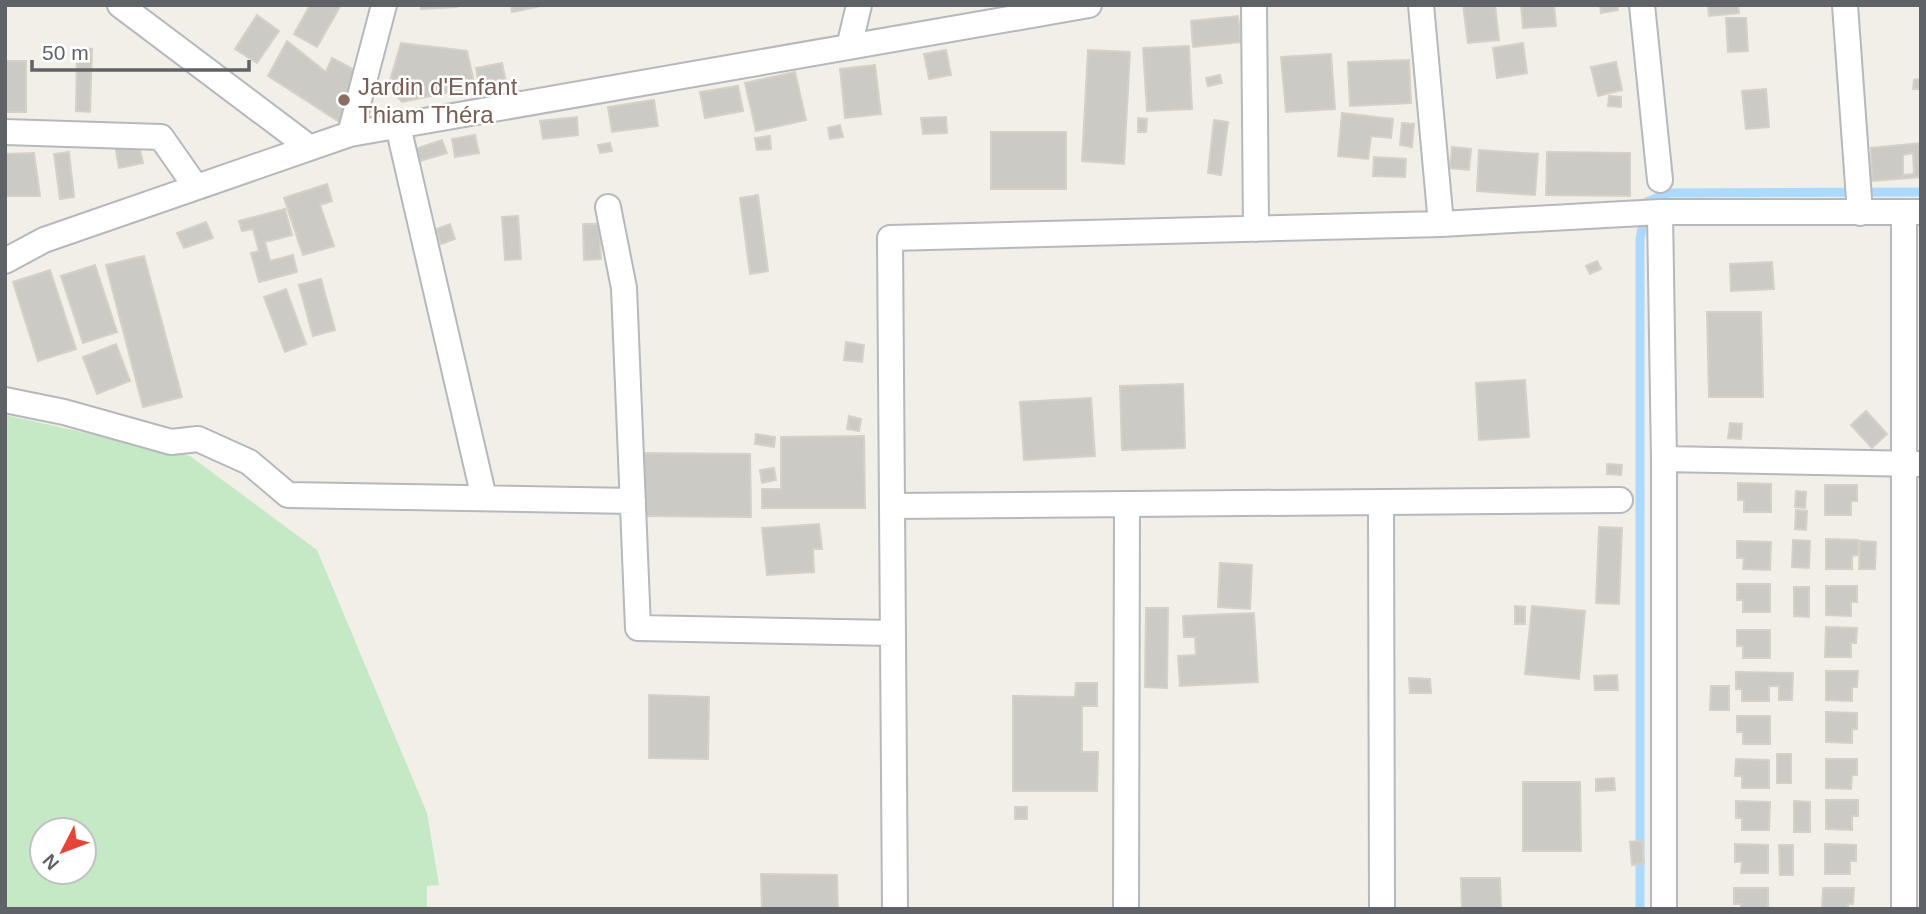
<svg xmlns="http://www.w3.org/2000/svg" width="1926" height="914" font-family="Helvetica,sans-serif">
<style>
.green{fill:#c5e8c5;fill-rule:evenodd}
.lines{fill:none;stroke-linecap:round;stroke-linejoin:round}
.stream{stroke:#aadaff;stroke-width:9}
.building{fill:#cccac5;stroke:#d6d1c6;stroke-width:2;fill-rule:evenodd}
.street-casing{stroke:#b5b8bc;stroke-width:28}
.street{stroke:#fff;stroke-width:24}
.education-dot{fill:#8d6e63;stroke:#fff;stroke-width:2.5}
.labels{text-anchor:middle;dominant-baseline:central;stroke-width:5;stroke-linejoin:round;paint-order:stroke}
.education-label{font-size:24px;fill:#785e54;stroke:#fff;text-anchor:start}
</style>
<rect width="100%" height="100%" fill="#f1efe8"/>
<!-- green -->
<path class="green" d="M5,415l185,41 127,94 110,263 12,72 -12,1v23h-422zM42,830h42v42h-42z"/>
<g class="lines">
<!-- stream -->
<path class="stream" d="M1640,909v-670l7,-37 21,-9 253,-1"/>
</g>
<!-- building -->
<path class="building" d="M310,5h31l-24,42 -23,-13z
M421,5h36v2l-36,2z
M511,5h30v1l-29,6z
M1463,5h32l4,35 -31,3z
M1521,5h33l2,21 -33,2z
M1600,5h17l1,5 -17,3z
M1708,5h30l1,8 -30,3z
M257,15l22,16 -22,32 -22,-14z
M1238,16l3,26 -48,5 -2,-26z
M1726,18h20l2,33 -20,1z
M287,41l39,31 6,-14 30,16 -21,49 -73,-47z
M401,43l66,8 8,36 -73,15 -14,-15z
M1523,43l4,30 -30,5 -4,-30z
M1189,46l3,63 -45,2 -4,-63z
M77,48l15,1 -2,63 -14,-1z
M946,50l5,25 -22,4 -5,-25z
M1088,50l42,2 -6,112 -42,-3z
M1331,54l4,55 -49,3 -5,-55z
M1409,60l2,43 -61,3 -2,-44z
M5,61h21v51h-21z
M1616,62l6,28 -24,6 -7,-29z
M502,63l4,19 -27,4 -3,-18z
M875,65l6,49 -36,4 -5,-49z
M795,72l11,48 -50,11 -11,-48z
M1220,75l2,8 -14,3 -2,-8z
M1921,79v10h-8l1,-9z
M738,86l5,25 -38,7 -5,-26z
M1766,89l3,38 -23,2 -4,-38z
M1609,96l12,1v10l-13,-1z
M654,100l4,26 -46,6 -4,-25z
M1342,113l51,6 -2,19 -20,-2 -3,23 -30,-3z
M577,117l1,18 -35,4 -3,-18z
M946,117l1,16 -24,1 -2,-16z
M1138,118l9,1 -1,13h-8z
M1214,120l14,2 -7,53 -13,-2z
M1402,123l12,1 -2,23 -12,-2z
M840,125l3,12 -13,2 -2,-11z
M991,132h75v57h-75z
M475,135l4,18 -24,4 -3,-18z
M770,136l1,13 -14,1 -2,-12z
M138,140l5,23 -24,5 -4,-23z
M442,140l5,13 -27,8 -5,-12z
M610,143l2,8 -12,2 -2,-8z
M1921,143v34l-49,4 -1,-33zM1913,153l1,21 -11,1v-20z
M1452,147l19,2 -2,21 -19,-2z
M1479,150l59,4 -3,41 -58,-4z
M69,152l5,45 -14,2 -6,-45z
M1547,152l83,1v43l-84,-1z
M34,153l6,43h-35v-42z
M1374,157l32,2 -1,18 -32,-1z
M327,184l5,17 -12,4 14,41 -31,9 -19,-57z
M758,195l10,76 -18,3 -10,-76z
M285,209l7,26 -27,7 5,19 23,-6 4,17 -38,10 -8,-29 8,-2 -6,-22 -11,2 -3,-10z
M518,216l3,43 -16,1 -3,-43z
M206,222l7,16 -29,10 -7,-15z
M450,224l5,15 -14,5 -5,-15z
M583,224h16l2,35 -17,1z
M144,256l38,141 -39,10 -37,-142z
M1597,261l4,8 -11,5 -4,-8z
M1772,262l2,27 -43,2 -1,-27z
M95,265l22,67 -34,11 -22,-67z
M50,270l26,79 -38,12 -25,-79z
M321,279l14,51 -22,6 -14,-51z
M286,289l20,55 -21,8 -21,-55z
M1707,312h54l2,85h-54z
M846,342l18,3 -2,17 -18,-2z
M116,344l14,37 -33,13 -14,-37z
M1525,380l4,57 -50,3 -3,-57z
M1183,384l2,64 -63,2 -2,-64z
M1091,398l4,58 -71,4 -4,-58z
M1866,411l21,23 -15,14 -21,-23z
M849,416l12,3 -2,12 -12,-2z
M1730,423l12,1 -1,15 -13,-1z
M756,434l19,3 -1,10 -19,-3z
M864,436l1,72h-103v-19h19v-52z
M643,453l107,1 1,63 -108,-1z
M1607,464l15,1 -1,10 -14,-1z
M774,468l2,12 -14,3 -2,-13z
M1738,483l33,1v28h-27v-12h-6z
M1825,485h32v16h-6v14h-26z
M1796,491l10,1 -1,16 -10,-1z
M1796,510l11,1 -1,19 -11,-1z
M819,524l3,25h-9l1,23 -47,3 -5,-47z
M1599,527l23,1 -3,76 -23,-1z
M1826,539l32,1v15l-6,1v13h-26z
M1793,540l17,1 -1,27 -17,-1z
M1737,541l34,1 -1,28 -27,-1 1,-11h-7z
M1860,541l16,1 -1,27h-16z
M1220,563l32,2 -2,44 -32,-2z
M1737,584h33v28h-27v-12h-6z
M1826,586h31v16h-6v14l-25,-1z
M1794,587h15v30l-15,-1z
M1515,606l10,1v17h-10z
M1532,606l53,5 -6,68 -54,-5z
M1146,608h22l-1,80 -22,-1z
M1254,613l4,69 -78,4 -2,-30 18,-1 -1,-18h-11l-1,-21z
M1826,627l31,1 -1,15h-5v14h-26z
M1737,630h33v28h-27v-12h-6z
M1826,671h32l-1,16h-5v14l-26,-1z
M1736,672l57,1 -1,27h-13v-14h-10v15h-27v-12h-6z
M1617,675l1,15h-23l-1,-14z
M1409,678l21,1 1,14h-21z
M1076,683h21v23h-15v46h16l-1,39h-84v-95l62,1z
M1711,686h18v24h-19z
M649,695l60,2 -1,62 -59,-1z
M1826,712l31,1v16h-5v14l-26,-1z
M1737,716h33v28h-27v-12h-6z
M1777,754h14v29h-14z
M1736,759l33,1v28h-27v-12h-7z
M1826,759h31v16h-5l-1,14 -25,-1z
M1614,778l1,12 -19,1v-12z
M1523,782h57l1,69h-58z
M1826,800h32v16h-6v14l-26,-1z
M1736,801l34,1 -1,28h-27v-12h-6z
M1794,801l16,1v30h-16z
M1015,807h12v12h-12z
M1642,841l2,22 -12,2 -2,-23z
M1735,844l33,1v28h-27l1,-11h-7z
M1825,844l31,1v16h-6v13h-25z
M1779,845h14v30h-13z
M761,874l76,1 1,34h-76z
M1461,878h39l1,31h-39z
M1734,888h34v21h-27v-5h-7z
M1823,888h31l-1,16h-5v5h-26z"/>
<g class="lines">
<!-- street casing -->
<g class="street-casing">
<path id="street" d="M120,5l190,143
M1254,5l2,224
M1421,5l20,219
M1642,5l18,175
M1845,5l15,208
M849,47l10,-42
M398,126l86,372
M5,132l156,5 35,50
M350,134l34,-129
M608,207l16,81 14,340 255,5
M1660,212l4,247v450
M5,261l39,-21 306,-106 739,-129
M5,400l59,12 107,30 27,-3 51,23 39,33 345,6
M1664,459l254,5
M1381,502l1,407
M892,506l728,-6
M895,909l-5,-671 551,-14 219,-12h261
M1126,909l1,-405
M1904,909v-697"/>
</g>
<!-- street -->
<use href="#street" class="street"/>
</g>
<!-- markers -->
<circle class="education-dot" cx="344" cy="100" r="7"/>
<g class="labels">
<!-- education labels -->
<g class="education-label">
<text x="358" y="86">Jardin d'Enfant<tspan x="358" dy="28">Thiam Théra</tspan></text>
</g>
</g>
<!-- border -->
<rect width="1926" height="914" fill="none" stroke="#5f6368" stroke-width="14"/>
<!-- north arrow -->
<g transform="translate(63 851) rotate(228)"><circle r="33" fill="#ffffff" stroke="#bfc1c3" stroke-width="2"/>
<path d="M0-5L12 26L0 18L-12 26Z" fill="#ea4335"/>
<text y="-10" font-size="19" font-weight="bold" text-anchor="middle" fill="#5f6368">N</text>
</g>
<!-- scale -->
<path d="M32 60v10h217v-10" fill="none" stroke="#5f6368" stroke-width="3.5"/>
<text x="42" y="60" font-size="21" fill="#5f6368" stroke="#ffffff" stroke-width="5" paint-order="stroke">50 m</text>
</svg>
